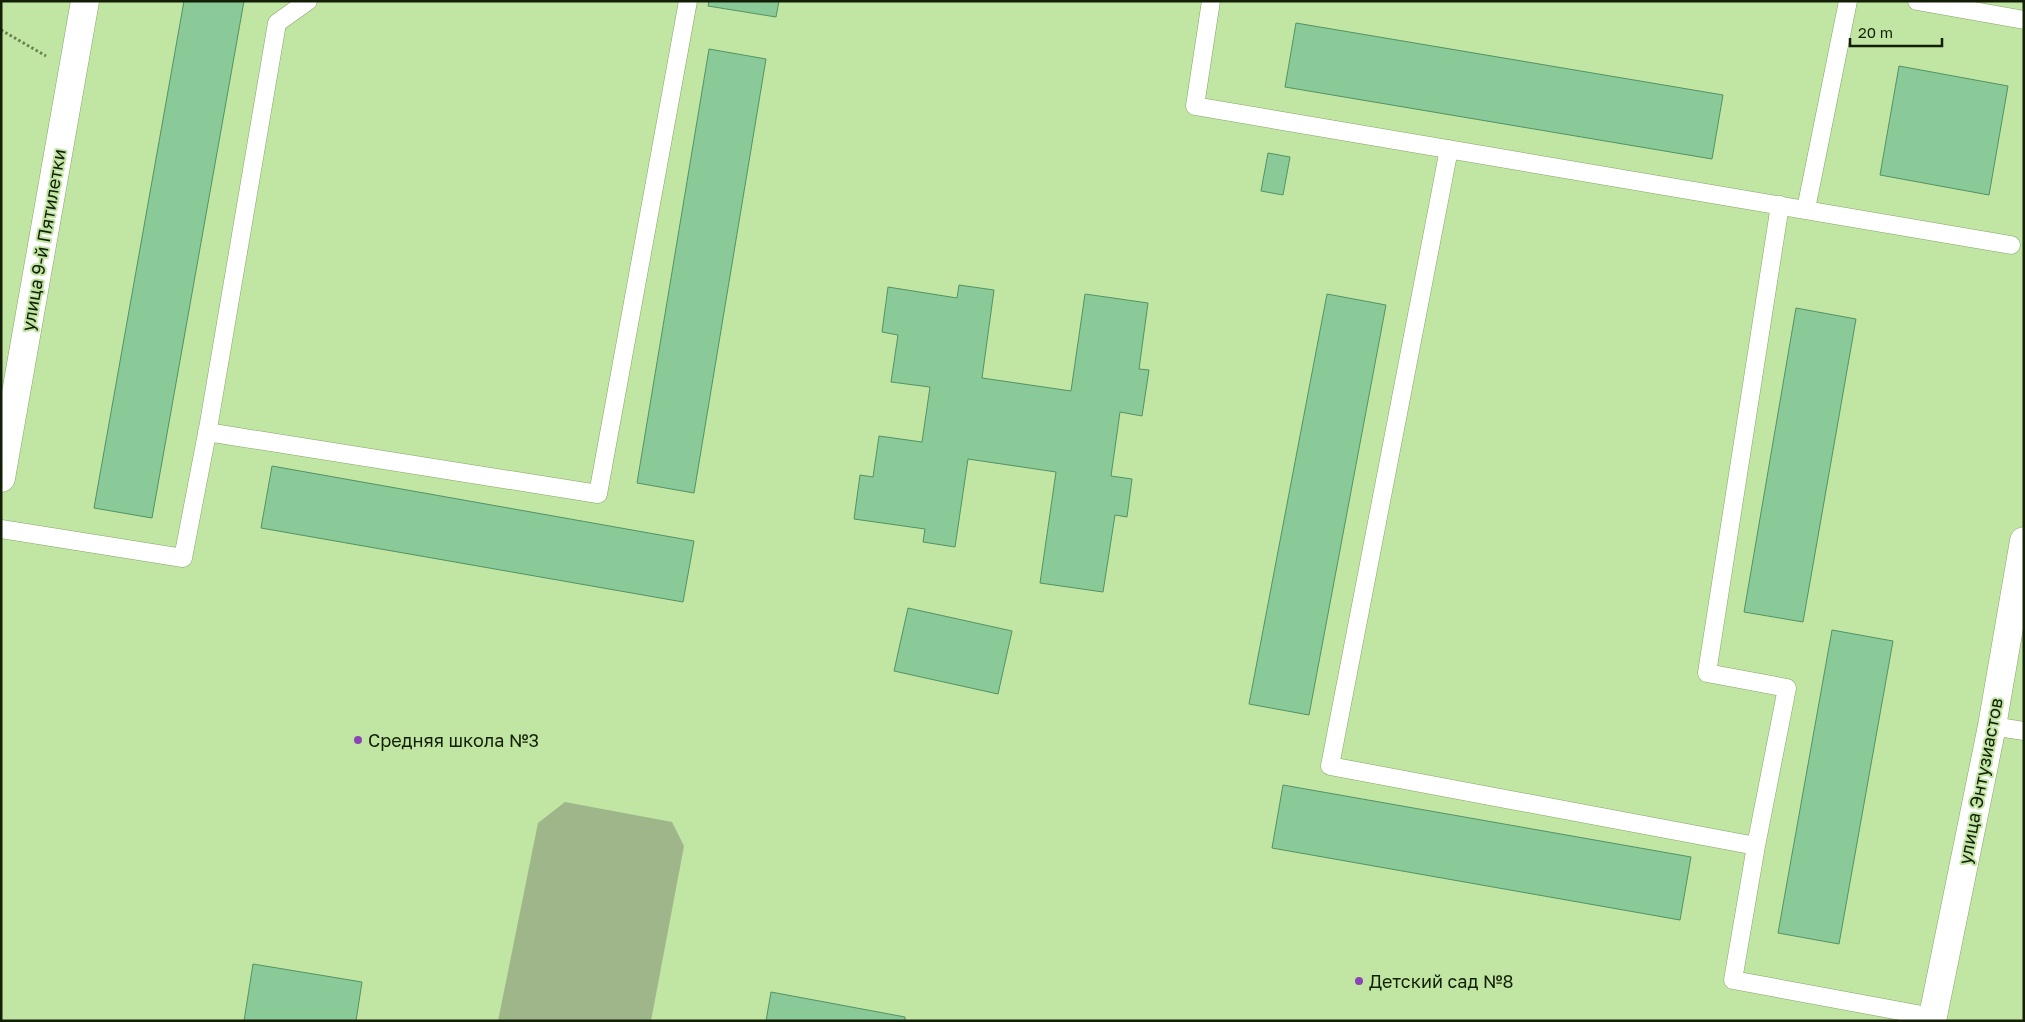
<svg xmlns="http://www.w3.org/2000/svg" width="2025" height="1022" font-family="'Golos Text',sans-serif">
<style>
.green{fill:#9eb68a}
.building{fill:#8aca99;stroke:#539264}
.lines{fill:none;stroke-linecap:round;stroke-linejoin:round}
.service-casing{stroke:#84a565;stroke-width:19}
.tertiary-casing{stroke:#84a565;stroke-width:29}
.path{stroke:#698153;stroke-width:3;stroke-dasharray:2.5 2.5;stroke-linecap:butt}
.service{stroke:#fff;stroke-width:18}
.tertiary{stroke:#fff;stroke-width:28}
.poi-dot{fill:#8c43b5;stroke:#c1e5a2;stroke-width:2}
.labels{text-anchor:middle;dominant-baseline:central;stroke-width:4;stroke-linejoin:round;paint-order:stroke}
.street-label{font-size:18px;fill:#121e05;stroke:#c1e5a2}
.poi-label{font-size:18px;fill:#121e05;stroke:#c1e5a2;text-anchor:start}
</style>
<rect width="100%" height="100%" fill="#c1e5a2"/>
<!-- green -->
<path class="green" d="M565,802l107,20 12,24 -33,175h-153l40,-198z"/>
<!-- building -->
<path class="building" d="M184,1h60l-92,517 -58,-10z
M709,1h70l-3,16 -68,-11z
M1296,23l427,72 -11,64 -427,-72z
M709,49l57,10 -72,434 -57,-10z
M1899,66l109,20 -19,109 -109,-20z
M1268,153l22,4 -7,38 -22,-4z
M959,285l35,5 -12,88 89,13 14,-97 63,9 -9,66 10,1 -7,46 -22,-4 -9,64 21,3 -5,38 -12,-2 -12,77 -63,-9 16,-111 -88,-13 -13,88 -32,-5 2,-13 -71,-10 6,-44 13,2 6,-41 43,6 8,-55 -39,-5 7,-47 -16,-3 6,-45 69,11z
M1327,294l59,11 -77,410 -60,-11z
M1796,308l60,11 -53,303 -59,-10z
M272,466l422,75 -11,61 -422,-74z
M908,608l104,23 -14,63 -104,-23z
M1832,630l61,11 -54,303 -61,-11z
M1283,785l408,72 -11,63 -408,-72z
M253,964l109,18 -6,39h-112z
M771,992l134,25v4h-139z"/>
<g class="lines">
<!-- service casing -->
<g class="service-casing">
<path id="service" d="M1211,1l-16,105 816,139
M1917,1l107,19
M1449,149l-119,617 426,80
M1780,205l-73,468 80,15 -31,158 -23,134 200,37
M1806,209l42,-208
M207,432l391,62 90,-493
M1,529l182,29 26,-135 68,-400 31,-22
M1992,726l32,5"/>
</g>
<!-- tertiary casing -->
<g class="tertiary-casing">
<path id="tertiary" d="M1,478l84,-477
M1932,1021l60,-295 32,-185"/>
</g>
<!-- path -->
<path class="path" d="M1,30l45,26"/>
<!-- service -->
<use href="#service" class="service"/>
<!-- tertiary -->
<use href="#tertiary" class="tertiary"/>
</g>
<!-- markers -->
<g class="poi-dot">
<circle cx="358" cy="740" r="5"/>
<circle cx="1359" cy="981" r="5"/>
</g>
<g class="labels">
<!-- street labels -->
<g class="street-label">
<text transform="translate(43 240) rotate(-80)">улица 9-й Пятилетки</text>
<text transform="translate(1980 781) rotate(-79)">улица Энтузиастов</text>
</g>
<!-- poi labels -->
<g class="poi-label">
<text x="368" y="740">Средняя школа №3</text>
<text x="1369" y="981">Детский сад №8</text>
</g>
</g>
<!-- border -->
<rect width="2025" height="1022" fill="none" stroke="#121e05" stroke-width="5"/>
<!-- scale -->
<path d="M1850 38v8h92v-8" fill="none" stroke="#121e05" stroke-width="2.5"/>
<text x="1858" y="38" font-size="15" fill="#121e05" stroke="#c1e5a2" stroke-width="4" paint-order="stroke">20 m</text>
</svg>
